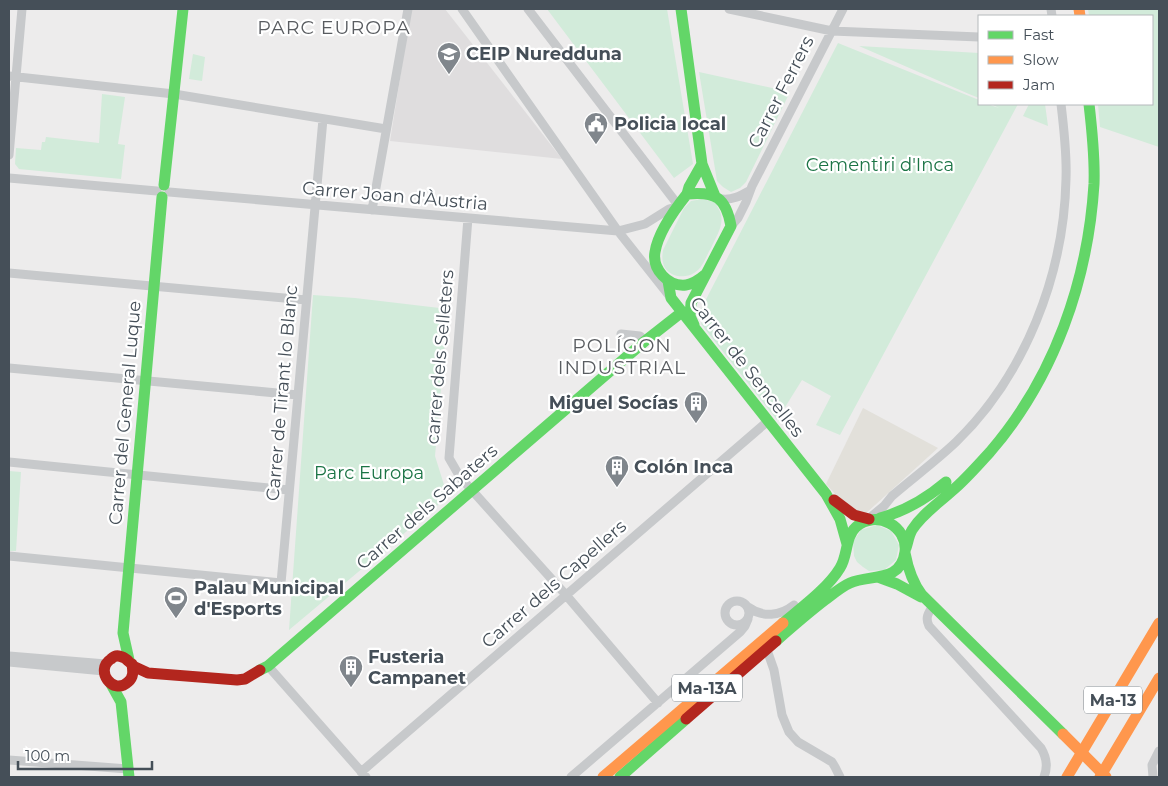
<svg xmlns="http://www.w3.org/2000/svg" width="1168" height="786" font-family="Montserrat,sans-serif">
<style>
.commercial{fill:#e2e0da}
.education{fill:#dfddde}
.green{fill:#d2ebda}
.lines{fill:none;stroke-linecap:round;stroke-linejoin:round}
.street{stroke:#c7c9cb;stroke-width:9}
.fast{stroke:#63d668;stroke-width:11}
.slow{stroke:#ff974d;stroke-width:11}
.jam{stroke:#b3261e;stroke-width:11}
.slow-bridge{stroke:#ff974d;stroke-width:11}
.labels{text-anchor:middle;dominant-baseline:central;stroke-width:4.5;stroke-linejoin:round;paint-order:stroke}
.shield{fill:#fff;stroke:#7d848a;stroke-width:1}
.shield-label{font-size:16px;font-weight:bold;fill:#454f58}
.poi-label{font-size:18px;font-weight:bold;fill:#454f58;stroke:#fff;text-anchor:start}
.street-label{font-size:18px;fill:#454f58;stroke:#fff}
.park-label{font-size:18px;fill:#1b7445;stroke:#fff}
.neighbourhood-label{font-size:19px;letter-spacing:1px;fill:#595c60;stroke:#fff}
</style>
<rect width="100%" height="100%" fill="#edecec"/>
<!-- commercial -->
<path class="commercial" d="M863,408l75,40 -74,67 -25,-17 -13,-14z"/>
<!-- education -->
<path class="education" d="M411,9h34l117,150 -172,-18z"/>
<!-- green -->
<path class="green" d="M547,9h120l26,155 -19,14z
M1088,9h71v138l-59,-20 -2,-23h54v-88h-63z
M838,43l141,57v4h8l12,4 -8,-4h27l-178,331 -24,-10 15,-29 -29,-16 -25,40 -76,-96 2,-5 -4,-6z
M859,46l120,7v45l-10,-4z
M193,54l12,3 -3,24 -13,-2z
M699,72l91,20 -44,90 -6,6 -9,4 -8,-5 -6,-6z
M102,94l23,3 -7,47 7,1 -4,34 -102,-10 -4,-5 1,-16 25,2 1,-8h3l1,-5 53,6z
M1029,104h16l3,22 -25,-10z
M702,199c4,1 9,2 12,3 2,1 3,4 4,6 9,13 -1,27 -7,40 -5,8 -8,20 -17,25 -9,6 -25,4 -30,-7 -2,-5 -2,-10 -1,-16l21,-42 7,-7z
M313,295l42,3 93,11 -13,147 10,32 -7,17 -149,125z
M9,471l12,1 -5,79h-7z
M877,525l14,6 8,14 -3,15 -12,10 -15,1 -6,-4 -6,-5 -3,-6 -1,-14 8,-12z"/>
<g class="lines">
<!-- street -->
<path class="street" d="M462,9l156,222 53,67
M528,9l150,196
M729,9l103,22 147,6
M1051,9l1,7
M9,76l165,18 212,35
M9,155l13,-146
M9,178l148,13
M169,192l449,39 27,-7 24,-15 7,-2
M722,199c11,1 18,-3 27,-8
M372,210l36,-201
M468,218l-19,240 11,19 106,118 92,108
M731,226l7,-8 8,-16 6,-16 91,-177
M9,273l297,27
M621,334l19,2 5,5
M9,368l289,27
M9,462l280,28
M872,516l12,-10 8,-10c21,-18 44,-35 64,-54 69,-67 108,-167 110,-263 1,-25 -2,-50 -5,-75
M9,556l272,27 42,-464
M725 613a12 12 0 1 1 24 0a12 12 0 1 1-24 0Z
M933,606c-5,7 -8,12 -4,20l112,122c6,10 7,19 3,29
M748,607c15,11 32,9 46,-2
M767,650l7,20 8,45 7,17 9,10 34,20 3,5 5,10
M9,656l97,8
M9,662l95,9
M268,666l98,111
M9,760l119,9
M361,772l407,-351
M571,777l169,-145 5,-6 3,-7
M1153,777l-1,-12 7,-14"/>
<!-- fast -->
<path class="fast" d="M681,9l21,155 13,32
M164,185l19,-176
M687,194l2,-7 13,-23
M668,281l3,17 155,196 14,25 7,25
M694,325l-4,-9 1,-13 40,-77c-5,-28 -15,-35 -44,-32 -12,15 -29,39 -32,58 -3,17 13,35 31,33 8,-1 14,-6 20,-11
M880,518c26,-7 46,-19 66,-36
M906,548c2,-6 3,-13 6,-18 10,-16 27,-27 41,-40 13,-11 25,-25 37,-38 64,-74 98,-171 104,-268 1,-27 -2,-54 -5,-80
M905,553c3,16 7,29 17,42l141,139
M878,577l19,7 24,13
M776,641c16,-14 32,-28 49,-41 8,-6 16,-13 25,-17 20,-9 51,0 55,-31 3,-26 -29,-43 -49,-25 -11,10 -8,29 -16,41 -12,20 -39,40 -57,55
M129,660l-6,-27 39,-436
M260,670l8,-4 377,-325 37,-29
M111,684l10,18 8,75
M620,777l66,-58"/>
<!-- slow -->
<path class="slow" d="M1079,9l1,7
M603,777l180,-154
M1067,777l92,-154
M1100,777l59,-99"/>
<!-- jam -->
<path class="jam" d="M834,500l20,15 15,4
M132,664c1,7 2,13 -4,18 -15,14 -34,-12 -17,-23 3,-3 7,-4 11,-2 5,1 8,7 13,10l13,6 89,7 8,-1 15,-9
M686,719l90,-78"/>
<!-- slow-bridge -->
<path class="slow-bridge" d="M1063,734l43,43"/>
</g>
<!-- icons -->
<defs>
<g id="school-pin" transform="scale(1.25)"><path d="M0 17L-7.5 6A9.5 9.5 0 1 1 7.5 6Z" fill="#80868c" stroke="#fff"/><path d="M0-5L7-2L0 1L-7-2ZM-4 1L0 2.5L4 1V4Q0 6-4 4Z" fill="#fff"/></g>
<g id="civic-pin" transform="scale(1.25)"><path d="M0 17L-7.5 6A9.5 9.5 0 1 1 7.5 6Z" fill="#80868c" stroke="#fff"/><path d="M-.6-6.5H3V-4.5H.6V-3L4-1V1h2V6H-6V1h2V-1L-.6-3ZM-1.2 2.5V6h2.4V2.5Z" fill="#fff"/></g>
<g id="building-pin" transform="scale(1.25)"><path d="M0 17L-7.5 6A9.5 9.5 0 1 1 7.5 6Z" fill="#80868c" stroke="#fff"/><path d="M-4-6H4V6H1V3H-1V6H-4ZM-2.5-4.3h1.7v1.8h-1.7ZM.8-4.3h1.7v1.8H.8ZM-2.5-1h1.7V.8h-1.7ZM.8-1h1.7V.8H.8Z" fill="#fff"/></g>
<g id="stadium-pin" transform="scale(1.25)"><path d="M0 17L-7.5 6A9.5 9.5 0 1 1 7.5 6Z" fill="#80868c" stroke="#fff"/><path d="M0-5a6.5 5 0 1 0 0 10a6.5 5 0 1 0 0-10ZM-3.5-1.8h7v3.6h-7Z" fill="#fff"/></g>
</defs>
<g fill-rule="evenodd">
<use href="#school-pin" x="449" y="54"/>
<use href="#civic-pin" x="596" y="124"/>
<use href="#building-pin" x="696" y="403"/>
<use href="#building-pin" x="617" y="467"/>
<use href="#stadium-pin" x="176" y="598"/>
<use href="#building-pin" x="351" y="667"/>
</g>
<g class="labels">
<!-- shield labels -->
<g class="shield">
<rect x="672" y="674.5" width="70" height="27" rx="4"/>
<rect x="1084" y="686.5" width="58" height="27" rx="4"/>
</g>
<g class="shield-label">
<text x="707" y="688">Ma-13A</text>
<text x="1113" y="700">Ma-13</text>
</g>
<!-- poi labels -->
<g class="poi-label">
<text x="466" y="54">CEIP Nuredduna</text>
<text x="614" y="124">Policia local</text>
<text x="678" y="403" text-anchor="end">Miguel Socías</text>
<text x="634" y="467">Colón Inca</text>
<text x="194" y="588">Palau Municipal<tspan x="194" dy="21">d'Esports</tspan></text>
<text x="368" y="657">Fusteria<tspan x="368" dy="21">Campanet</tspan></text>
</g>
<!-- street labels -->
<g class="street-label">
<text transform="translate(781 92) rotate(-63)">Carrer Ferrers</text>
<text transform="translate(395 196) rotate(5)">Carrer Joan d'Àustria</text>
<text transform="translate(440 357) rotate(-85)">carrer dels Selleters</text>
<text transform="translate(747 367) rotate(52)">Carrer de Sencelles</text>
<text transform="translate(282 393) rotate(-85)">Carrer de Tirant lo Blanc</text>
<text transform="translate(125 413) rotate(-85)">Carrer del General Luque</text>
<text transform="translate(427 507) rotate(-41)">Carrer dels Sabaters</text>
<text transform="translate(554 584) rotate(-41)">Carrer dels Capellers</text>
</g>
<!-- park labels -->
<g class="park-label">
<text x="880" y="165">Cementiri d'Inca</text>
<text x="369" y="473">Parc Europa</text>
</g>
<!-- neighbourhood labels -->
<g class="neighbourhood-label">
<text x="334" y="27">PARC EUROPA</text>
<text x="622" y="345">POLÍGON<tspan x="622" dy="22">INDUSTRIAL</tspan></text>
</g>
</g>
<!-- border -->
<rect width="1168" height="786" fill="none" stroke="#454f58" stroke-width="20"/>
<!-- legend -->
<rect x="978" y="15" width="175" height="90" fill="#ffffff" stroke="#b5b9bc"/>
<rect x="988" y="31" width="25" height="8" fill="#63d668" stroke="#b5b9bc"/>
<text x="1023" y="40" font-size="15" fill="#454f58">Fast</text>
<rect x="988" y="56" width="25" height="8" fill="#ff974d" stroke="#b5b9bc"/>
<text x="1023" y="65" font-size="15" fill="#454f58">Slow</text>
<rect x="988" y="81" width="25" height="8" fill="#b3261e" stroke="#b5b9bc"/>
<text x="1023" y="90" font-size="15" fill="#454f58">Jam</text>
<!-- scale -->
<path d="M18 761v8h134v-8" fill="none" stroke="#454f58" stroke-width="2.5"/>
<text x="25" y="761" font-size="15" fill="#454f58" stroke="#ffffff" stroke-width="4" paint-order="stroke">100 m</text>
</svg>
